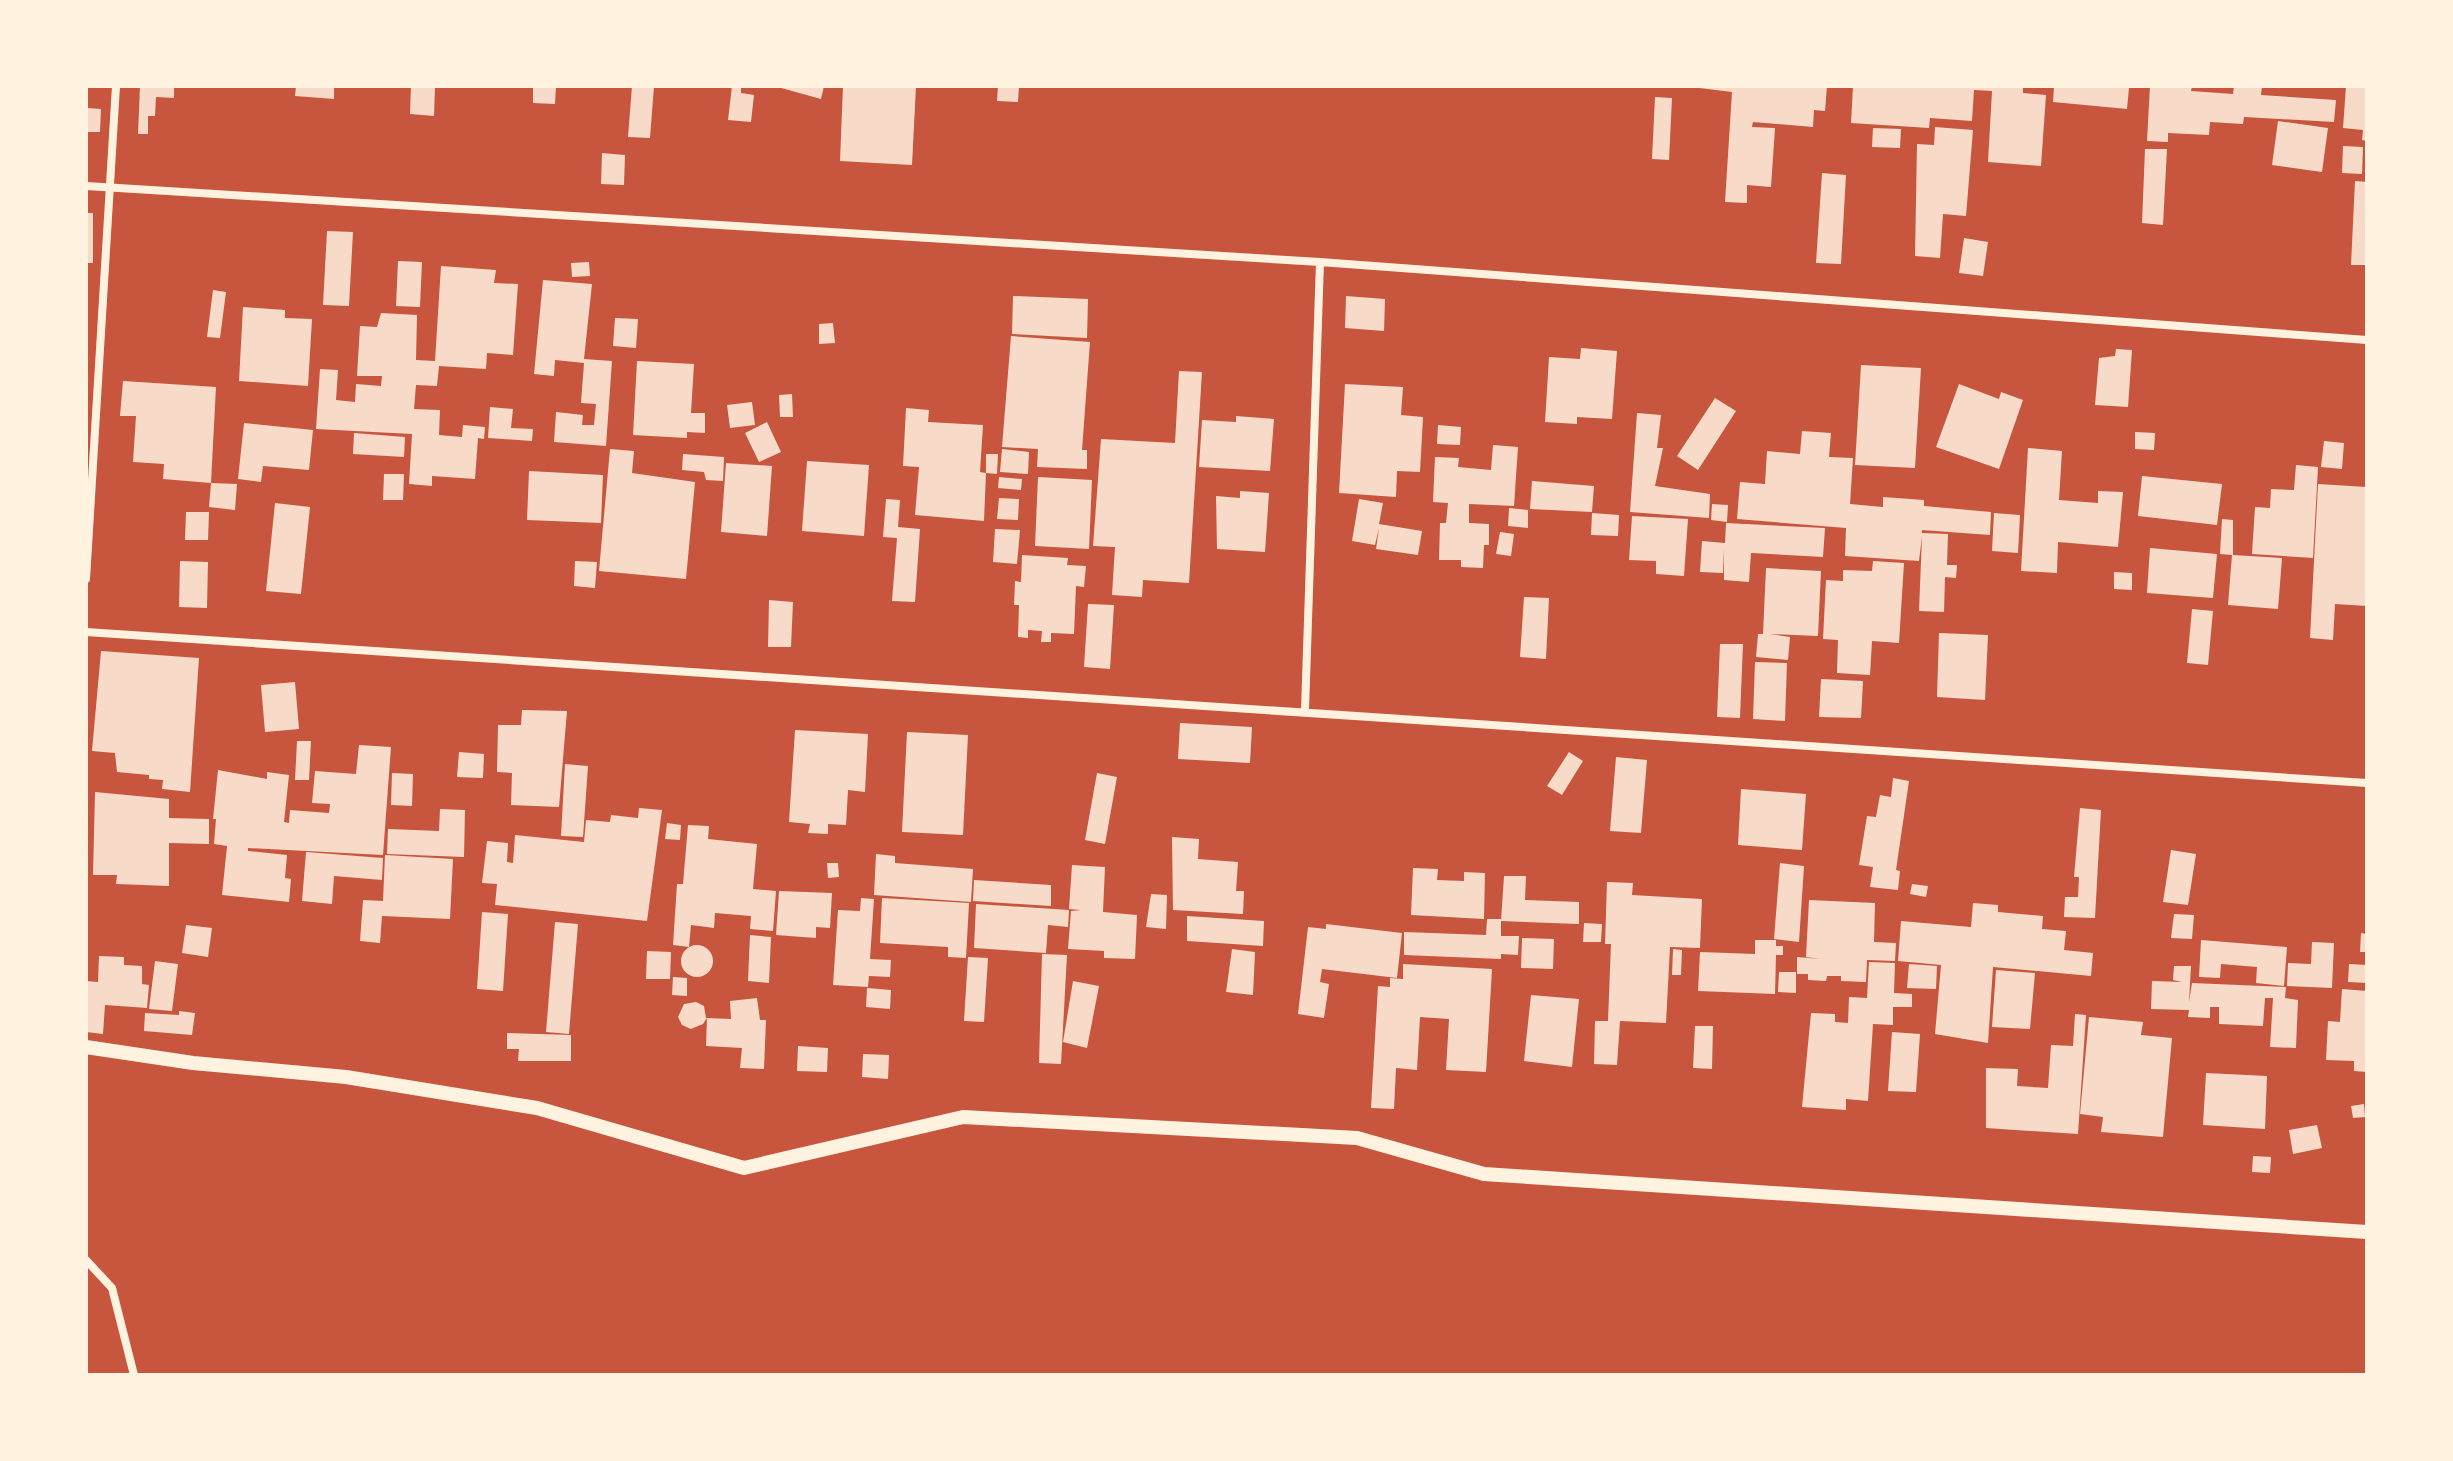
<svg xmlns="http://www.w3.org/2000/svg" width="2453" height="1461" font-family="'Source Sans 3',sans-serif">
<style>
.building{fill:#f7dbc8}
.lines{fill:none;stroke-linecap:round;stroke-linejoin:round}
.minor{stroke:#fff3e0;stroke-width:8}
.tertiary{stroke:#fff3e0;stroke-width:14}
</style>
<rect width="100%" height="100%" fill="#c8553d"/>
<!-- building -->
<path class="building" d="M140,86h34v12l-18,-1 -1,19h-7v18h-10z
M296,86h38v13l-39,-3z
M411,86h24l-1,30 -24,-2z
M533,86h23l-1,18 -22,-1z
M632,86h22l-4,52 -22,-1z
M732,86h9v7l13,2 -3,27 -23,-2z
M774,86h50l-3,13z
M843,86h73l-4,79 -72,-4z
M998,86h21l-1,16 -21,-1z
M1683,86h144l-2,25 -11,-1 -1,17 -60,-5 -1,5 23,1 -4,59 -24,-2v18l-22,-1 7,-110z
M1853,86h170v7l23,2 -5,71 -53,-4 4,-71 -18,-1 -2,31 -42,-3 -1,10 -78,-5z
M2054,86l75,2 -2,21 -74,-7z
M2150,86h42l-1,5 42,3 1,-8h28l-1,9 75,5 -2,22 -90,-5 -1,7 -33,-2 -1,13 -41,-2v9l-21,-1z
M2346,86h21v55l-5,-1 1,-10 -20,-2z
M1655,97l17,1 -3,62 -17,-1z
M88,108l13,1 -1,23h-13z
M2278,121l50,7 -6,44 -50,-7z
M1935,127l38,3 -7,86 -23,-2 -3,44 -25,-2 2,-112 17,1z
M1873,128l28,1 -1,19 -28,-1z
M2343,146l20,1 -1,27 -20,-1z
M2145,149h22l-4,76 -21,-2z
M602,153l23,2 -1,30 -23,-1z
M1822,173l24,2 -5,89 -25,-1z
M2355,181l12,1v83h-16z
M86,213h7v50h-7z
M327,231l26,1 -4,74 -26,-1z
M1964,238l24,4 -5,34 -24,-3z
M398,261l24,1 -2,45 -24,-1z
M589,262l1,14 -18,1 -1,-14z
M441,266l55,4 -2,13 24,1 -5,71 -26,-2 -1,16 -47,-3 -2,20 -21,-1 -2,24 26,1 -1,25 23,2 1,-12 22,2 -1,12 -6,-1 -3,41 -43,-3v10l-23,-2 3,-50 -96,-5 4,-60 18,1 -2,30 19,2 1,-18 25,2 1,-10h-25l3,-50 17,1 4,-14 36,2 -1,45 19,1z
M543,280l49,4 -8,75 28,2 -6,85 -52,-4 2,-30 27,3 -1,10h12l2,-21 -15,-1 3,-40 -29,-3 -1,16 -20,-2z
M213,290l13,2 -6,46 -13,-1z
M1013,296l75,3 -1,39 -75,-4z
M1346,296l39,3 -1,32 -39,-3z
M243,307l42,3v8l27,1 -4,67 -69,-5z
M615,318l23,1 -2,29 -23,-2z
M833,323l2,20 -16,1v-20z
M1011,336l79,6 -8,108h5v19l-50,-2 1,-18 -36,-2z
M1581,348l36,3 -5,68 -35,-2v7l-32,-2 4,-65 31,2z
M2116,349l16,1 -4,57 -33,-2 4,-47 16,-2z
M637,361l57,3 -3,49h14v20l-18,-1v6l-54,-3z
M1861,365l60,3 -6,100 -60,-3z
M1179,371l23,1 -13,211 -46,-3 -1,17 -30,-2 3,-48 -22,-1 8,-107 74,4z
M123,381l93,6 -5,96 26,1 -2,26 -26,-3 2,-24 -48,-4 1,-15 -31,-2 3,-46h-16z
M1345,384l58,3 -2,28 22,2 -3,55 -23,-1 -1,26 -57,-4z
M1959,384l40,15 2,-7 22,8 -24,69 -63,-22z
M792,394l1,23h-13l-1,-22z
M1715,398l21,13 -38,59 -21,-14z
M752,402l3,23 -25,3 -3,-23z
M490,407l23,2 -2,19 22,1 -1,12 -44,-3z
M906,408l23,2 -1,12 55,3 -3,47 6,1 -2,48 -69,-6 4,-48 -16,-1z
M1637,413l24,2 -4,33h6l-8,38 55,8 -1,24 -79,-6z
M1236,416l38,3 -4,52 -71,-4 3,-47 34,2z
M767,422l14,30 -22,10 -14,-29z
M244,423l69,7 -4,40 -46,-4 -2,16 -23,-3z
M1438,425l23,2 -1,18 -23,-1z
M1802,431l29,2 -2,24 24,1 -3,46 33,3v-10l41,3v6l67,6 -1,23 -68,-5v3l26,1 -1,31h10l-1,13 -11,-1 -1,35 -25,-1 3,-75 -3,25 -74,-5 1,-28 -109,-9 3,-37 25,2 2,-33 33,3z
M2135,432l20,1 -1,17 -19,-1z
M354,433l51,4 -1,20 -51,-3z
M2324,441l20,2 -2,26 -21,-2z
M1493,445l25,2 -4,59 -45,-2v19l-18,-1 38,2v21h-5l-1,23 -22,-1v-7h-22l1,-37h6l2,-20 -15,-1 2,-45 24,1 -1,9 33,3z
M2028,448l34,3 -3,49 39,3v-12l25,1 -5,55 -60,-5 -1,31 -36,-2z
M610,449l24,2 -2,22 63,9 -9,97 -87,-8z
M1002,449l27,3 -1,22 -28,-2z
M683,454l41,3 -1,24 -17,-1 -2,-8 -22,-2z
M986,454h12l-1,20 -11,-1z
M807,461l62,4 -5,71 -62,-5z
M726,463l46,3 -5,70 -46,-4z
M2296,465l22,2 -5,91 -61,-4 3,-47 15,1 1,-19 23,1z
M529,471l74,4 -2,48 -74,-3z
M384,474h20l-1,26h-20z
M2142,476l80,8 -5,41 -79,-9z
M999,477l23,2 -1,11 -23,-2z
M1038,477l54,3 -3,69 -54,-3z
M1532,481l62,5 -2,26 -62,-3z
M2318,484l49,3v119l-32,-2 -2,36 -23,-2z
M1240,491l29,2 -4,59 -48,-3 -1,-53 24,2z
M999,498l20,1 -1,21 -21,-1z
M886,499l14,1 -2,27 22,2 -5,73 -23,-1 5,-63 -14,-1z
M1359,499l24,4 -4,21 43,7 -4,24 -42,-6 3,-21 -4,17 -23,-4z
M275,503l35,4 -9,87 -35,-3z
M1712,504l16,1 -1,17 -16,-2z
M1509,508l19,2v18l-20,-2z
M186,512h23l-1,28h-23z
M1592,513l27,2 -1,21 -27,-1z
M1994,513l26,2 -2,38 -26,-2z
M1632,516l56,3 -4,57 -28,-2v-13l-27,-1z
M2222,519l11,1v35l49,3 -4,51 -50,-4 4,-50 -12,-1z
M1726,523l99,5 -2,29 -72,-4 -2,29 -25,-2v-31l-1,24 -23,-1 2,-31 23,2z
M995,529l25,1 -3,34 -24,-2z
M1500,532l14,2 -3,22 -15,-2z
M2150,548l67,6 -4,44 -66,-5z
M1022,555l46,3 -1,7 19,1 -2,21 -8,-1 -2,48 -23,-1v9h-10l1,-11 -14,-1v8l-10,-1 1,-32h-5l1,-24 6,1z
M180,561l28,1 -1,46 -28,-1z
M575,561l22,1 -2,26 -21,-2z
M1873,561l31,2 -5,80 -27,-2 -2,34 -33,-2 1,-33 -15,-1 3,-59 17,1v-11l29,1z
M1766,568l55,3 -3,65 -49,-2 21,3 -2,23 -32,-3 2,-23h5z
M2114,572l18,1v17l-18,-1z
M1524,597l25,1 -3,61 -26,-2z
M769,600l24,2 -2,45h-23z
M1088,604l26,1 -4,64 -26,-2z
M2192,609l21,2 -5,54 -21,-2z
M1939,633l49,2 -3,65 -48,-3z
M1720,644h23l-3,74 -23,-1z
M101,651l98,7 -9,134 -28,-3 1,-9 -14,-1v-4l-32,-3 -2,-19 -23,-2z
M1755,662l32,1 -2,58 -32,-2z
M1821,679l42,2 -2,37 -42,-1z
M295,682l4,47 -34,3 -4,-47z
M522,710l45,1 -8,96 -48,-2 1,-32 -15,-1 1,-47h23z
M1180,723l72,4 -2,36 -72,-4z
M795,730l73,4 -3,58 -17,-2 -2,35 -18,-1v10l-20,-1 2,-9 -21,-2z
M907,732l61,3 -5,100 -61,-3z
M297,741h14l-2,39h-14z
M359,745l32,2 -8,108 -135,-7v3l39,4 -2,23 6,1 -2,23 -67,-7 5,-49 -13,-2 2,-25h-3l5,-49 49,9v-7l22,3 -5,47 5,1 1,-13 39,3 1,-9 -18,-1 3,-32 41,3z
M459,752l25,2 -1,24 -26,-1z
M1569,752l14,9 -21,34 -15,-9z
M1616,757l31,3 -6,73 -31,-2z
M565,764l23,2 -5,71 -22,-1z
M392,773l21,1 -1,32 -21,-1z
M1097,773l20,4 -12,67 -20,-4z
M1893,778l16,3 -13,89 4,1 -2,19 -28,-3 3,-20 -14,-2 8,-49 9,1 4,-22 11,2z
M1741,789l65,5 -4,56 -64,-5z
M95,792l74,7v19l40,1v25l-40,-1v43l-53,-2 1,-9h-24z
M639,808l23,2 -15,111 -152,-16 2,-21 -15,-1 5,-42 21,2 -1,19 6,1 2,-28 69,7 2,-22 24,2 1,-7 27,3z
M2080,808l21,2 -6,108 -31,-1 1,-20h13l1,-20h-5z
M440,809l25,1 -1,47 -77,-3 1,-25 51,2z
M667,823l14,2 -1,15 -15,-1z
M688,825l21,1 -1,13 49,5 -4,45 23,2 -3,40 -23,-2 1,-13 -36,-3 -1,15 -23,-3 -2,22 -16,-2 4,-61h6z
M1172,837l27,2 -1,20 40,3 -2,29h8l-1,23 -70,-4z
M2171,850l25,4 -8,51 -25,-3z
M306,852l77,6 -1,22 -48,-4 -2,28 -30,-3z
M876,854l19,2v7l78,6 -2,33 -97,-7z
M385,855l68,4 -3,60 -68,-3 -2,27 -20,-2 3,-41 20,1z
M827,863h11l1,14 -11,1z
M1780,863l24,3 -5,76 -25,-3z
M1072,865l33,2 -2,45 34,3 -2,44 -31,-1v-7l-36,-2 3,-38 10,-1 -12,-1z
M1413,868l25,1 -1,11 27,1v-9l21,1 -1,46 -73,-4z
M1504,876h22l-1,24 54,2v22l-78,-3z
M974,880l77,5v21l-78,-5z
M1607,882l26,1 -1,12 70,4 -2,49 -30,-1 -4,76 -46,-2 -3,44 -23,-1 1,-43h13l3,-77h-6z
M1912,884l16,2 -2,11 -16,-3z
M779,891l53,2 -2,35 -14,-1v11l-40,-3z
M1151,894l16,1 -1,34 -20,-2z
M861,898l13,1 -4,60 21,1 -1,17 -21,-1 -1,11 -35,-2 5,-75 22,1z
M882,898l87,5 -3,55 -18,-1v-10l-68,-4z
M1809,900l66,3 -1,39 22,1 -1,18 -28,-1 -1,22 -25,-1v-5h-14l-1,5 -18,-1v-6h-11v-17l24,2 -15,-2z
M1973,903l25,2v7l45,4 -1,13 24,2 -2,19 29,3 -2,23 -98,-9 -5,76 -53,-9 6,-69 -43,-4 3,-40 70,6z
M976,904l93,6 -1,17 -20,-2 -2,28 -72,-5z
M482,912l26,2 -5,77 -26,-2z
M2174,914l20,1 -2,24 -21,-1z
M1187,916l77,5 -1,25 -76,-5z
M1487,919h14v17h18l-1,19 -17,-1v5l-97,-4v-23l82,3z
M555,922l23,2 -9,110 -23,-2z
M1584,923l18,1 -1,18h-18z
M1326,924l76,9 -5,45 -75,-9 -2,13 9,2 -5,34 -26,-4 10,-87 18,2z
M186,925l26,3 -4,29 -26,-4z
M2361,933l6,1v18h-7z
M750,935l21,2 -2,46 -21,-2z
M1522,938l32,1 -1,30 -32,-1z
M1755,940h21v6h7v9h-7l-1,39 -77,-3 2,-39 55,2z
M2201,940l86,7 -3,39 -28,-3 1,-16 -36,-3 -1,14 -21,-1z
M2312,942l22,1 -2,45 -45,-2 1,-23 23,1z
M681 961a16 16 0 1 1 32 0a16 16 0 1 1-32 0Z
M1232,949l23,3 -2,43 -27,-3z
M1673,949l9,1 -1,25h-9z
M647,951l24,1 -1,27h-24z
M1042,954l25,1 -6,109 -22,-1z
M99,956l25,1v8l18,1v18l7,1 -2,23 -42,-3 -2,29 -17,-2v-51l12,1z
M968,957l20,1 -4,64 -20,-1z
M155,961l23,3 -6,47 -23,-2z
M1869,962l26,1 -1,30 18,1v13h-19v18l-20,-1 -5,77 -22,-2v11l-44,-3 9,-94 24,1v8l13,1 1,-26 18,1z
M1403,964l89,5 -6,103 -40,-2 3,-51 -29,-2 -3,53 -21,-2 -2,41 -23,-1 7,-122 12,1v-9l13,1z
M1909,964l28,2 -1,23 -29,-1z
M2349,964l18,1v18l-19,-1z
M2174,966h17l-2,36 3,-19 94,4 -1,11 13,2 -2,48 -26,-1 3,-49h-8l-2,28 -44,-2v-17h-9v11l-22,-1 1,-7 -38,-1 1,-28 30,1 -9,-2z
M1996,970l39,3 -5,56 -38,-2z
M1779,972h17v21l-18,-1z
M673,977l14,1v18l-15,-1z
M1073,981l26,5 -12,62 -24,-6z
M867,988l24,2 -1,19 -24,-2z
M2342,989l25,2v81l-13,-1v-10l-28,-1 2,-39 12,1z
M1531,995l48,4 -7,68 -48,-6z
M757,998l3,22h6l-2,49 -24,-1 2,-20 -36,-2 1,-28 -4,6 -12,5 -9,-4 -4,-8 6,-13 12,-2 8,4 2,12 25,1 -1,-18z
M179,1011l16,2 -3,22 -48,-4 1,-18 34,2z
M2075,1014l11,1 -8,119 -92,-6v-60l32,1 -1,17 31,2 3,-43 22,1z
M2089,1017l54,5 -2,13 31,3 -9,99 -62,-5 2,-15 -23,-3z
M1695,1026h18l-1,43 -19,-1z
M1892,1032l28,2 -4,58 -28,-1z
M507,1033l64,2v26h-53l1,-12h-12z
M798,1046l30,2 -1,24 -30,-1z
M863,1054l26,1 -1,24 -26,-2z
M2206,1073l61,3 -2,53 -62,-4z
M2364,1104l1,13 -12,1 -2,-12z
M2317,1125l5,23 -29,6 -4,-24z
M2253,1156l18,1 -1,16 -18,-1z"/>
<g class="lines">
<!-- minor -->
<path class="minor" d="M86,186l1234,76 1047,78
M86,579l30,-493
M86,632l2281,151
M1305,710l15,-448
M86,1260l26,28 22,87"/>
<!-- tertiary -->
<path class="tertiary" d="M86,1047l107,16 153,14 191,31 207,60 219,-51 394,21 127,36 883,58"/>
</g>
<!-- border -->
<rect width="2453" height="1461" fill="none" stroke="#fff3e0" stroke-width="176"/>
</svg>
